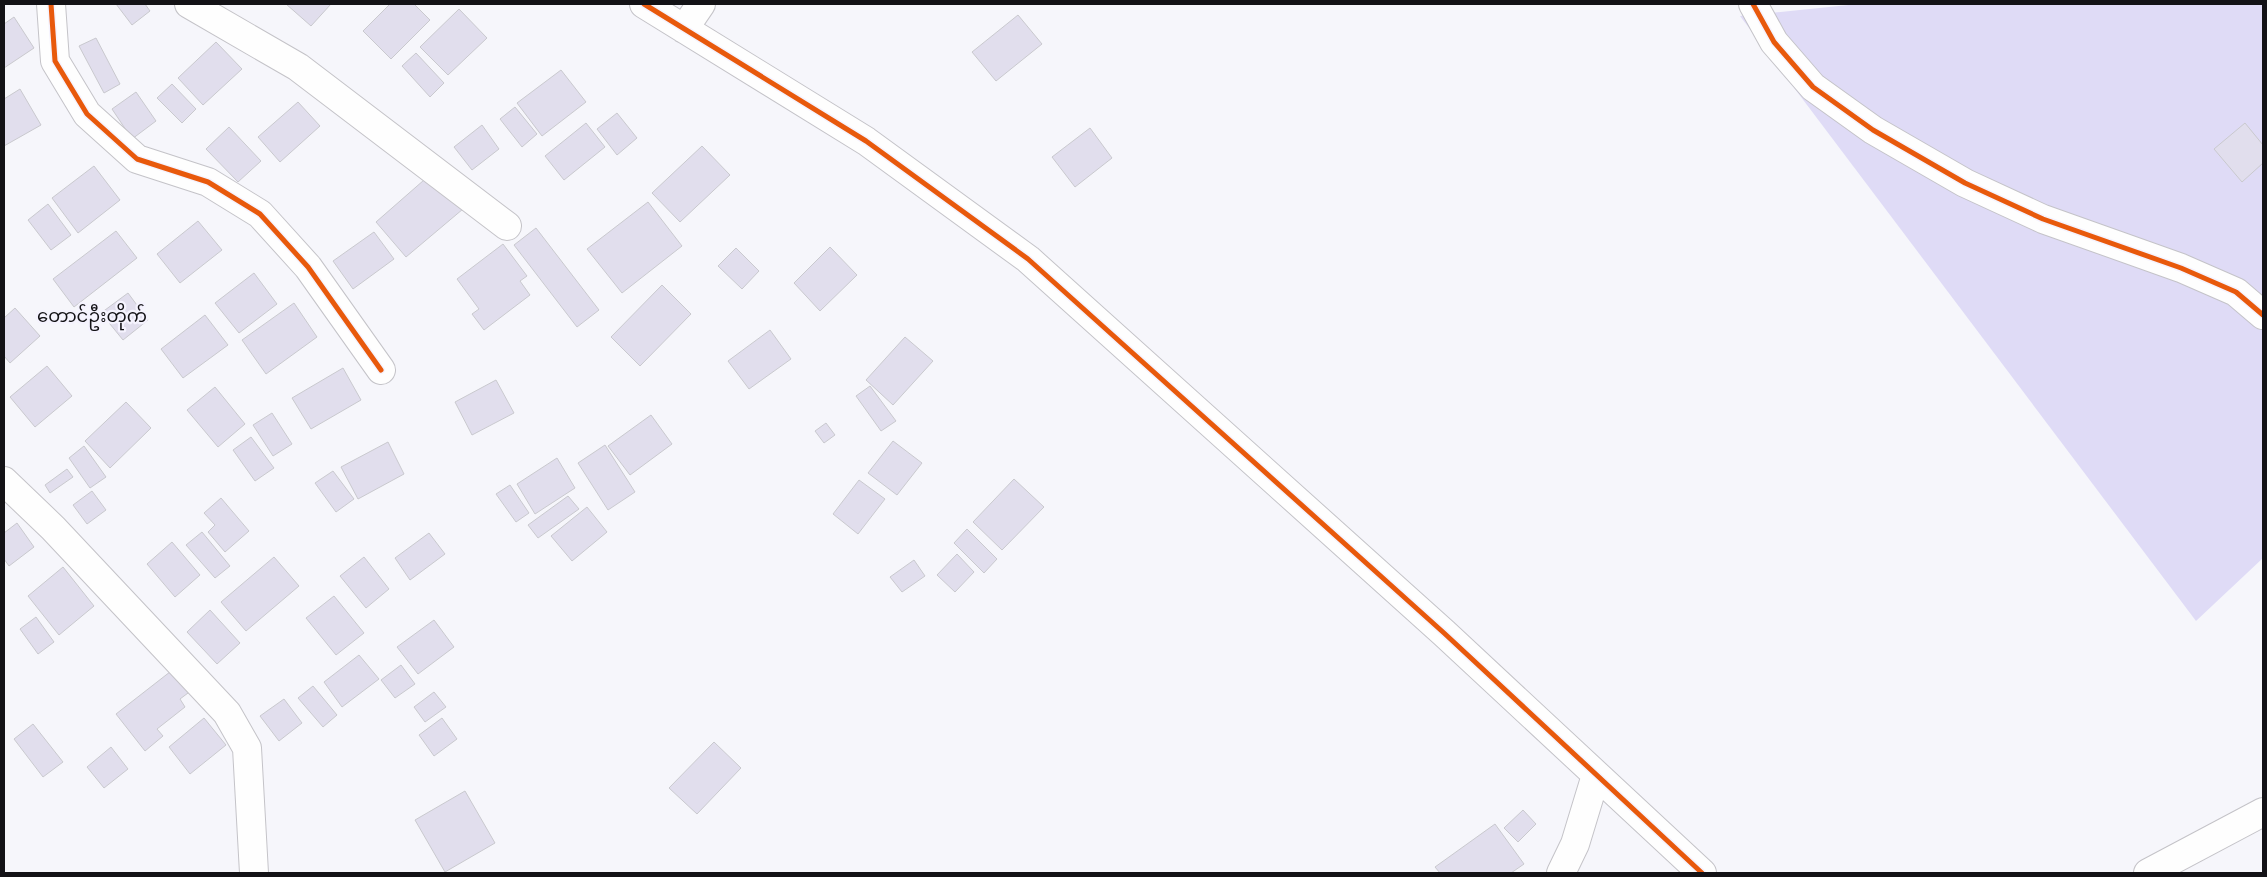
<svg xmlns="http://www.w3.org/2000/svg" width="2267" height="877" font-family="'Work Sans','Noto Sans Myanmar',sans-serif">
<style>
.green{fill:#dfdbf6}
.building{fill:#e1deed;stroke:#c9c9ce}
.lines{fill:none;stroke-linecap:round;stroke-linejoin:round}
.minor-casing{stroke:#c4c3c8;stroke-width:30}
.tertiary-casing{stroke:#c4c3c8;stroke-width:30}
.minor{stroke:#fefefe;stroke-width:28}
.tertiary{stroke:#fefefe;stroke-width:28}
.cycleway-casing{stroke:#f5f3fe;stroke-width:8}
.cycleway{stroke:#e8590c;stroke-width:5}
.labels{text-anchor:middle;dominant-baseline:central;stroke-width:4.5;stroke-linejoin:round;paint-order:stroke}
.quarter-label{font-size:18px;fill:#131216;stroke:#f5f3fe}
</style>
<rect width="100%" height="100%" fill="#f6f6fb"/>
<!-- green -->
<path class="green" d="M1858,4h405v554l-67,63 -456,-605z"/>
<!-- building -->
<path class="building" d="M116,4h29l5,7 -18,14z
M286,4h45l-20,22z
M390,4h24l16,16 -39,39 -28,-28z
M459,9l28,29 -39,37 -28,-28z
M1018,15l24,29 -46,37 -24,-29z
M14,17l20,31 -30,20v-44z
M96,38l24,46 -16,9 -25,-47z
M216,42l26,27 -39,36 -25,-27z
M416,53l28,30 -14,14 -28,-31z
M561,70l25,32 -44,34 -25,-33z
M172,84l24,25 -14,14 -25,-25z
M20,89l21,36 -37,21v-47z
M136,92l20,29 -24,18 -20,-30z
M298,102l22,24 -40,36 -22,-25z
M515,107l22,27 -15,13 -22,-28z
M617,113l20,25 -20,17 -20,-26z
M586,123l19,24 -41,33 -19,-24z
M2245,123l18,22v18l-21,19 -28,-33z
M482,125l17,24 -27,21 -18,-23z
M229,127l32,34 -23,21 -32,-33z
M1090,128l22,30 -37,29 -23,-30z
M702,146l28,29 -50,47 -28,-29z
M94,166l26,34 -42,33 -26,-35z
M432,173l31,36 -57,48 -30,-35z
M648,202l34,44 -60,47 -35,-44z
M48,204l23,31 -20,15 -23,-30z
M198,221l24,29 -42,33 -23,-29z
M536,228l63,82 -22,17 -63,-82z
M116,231l21,27 -63,49 -21,-28z
M374,232l20,27 -41,30 -20,-28z
M503,244l24,32 -7,5 10,14 -46,35 -12,-16 7,-5 -22,-30z
M830,247l27,28 -37,36 -26,-28z
M736,248l23,23 -17,18 -24,-23z
M254,273l23,31 -38,29 -24,-30z
M662,285l29,29 -51,52 -29,-29z
M128,293l20,27 -25,20 -22,-27z
M294,303l23,34 -51,37 -24,-34z
M15,308l25,28 -30,27 -6,-7v-38z
M205,315l23,30 -45,33 -22,-29z
M770,330l21,29 -42,30 -21,-28z
M905,337l28,24 -40,44 -27,-25z
M47,366l25,30 -37,31 -25,-30z
M343,368l18,32 -50,29 -19,-31z
M496,380l18,33 -42,22 -17,-33z
M870,386l26,35 -15,10 -25,-35z
M215,387l30,37 -27,23 -31,-37z
M126,402l25,26 -41,40 -25,-27z
M272,413l20,31 -19,12 -20,-31z
M651,415l21,29 -42,31 -22,-29z
M826,423l9,12 -11,8 -9,-12z
M251,437l23,31 -19,13 -22,-31z
M893,441l29,22 -25,32 -29,-22z
M388,442l16,32 -46,25 -17,-32z
M605,445l30,47 -27,18 -30,-47z
M84,446l22,31 -16,11 -21,-30z
M557,458l18,30 -40,26 -18,-30z
M67,469l6,8 -23,16 -5,-8z
M333,471l21,28 -18,13 -21,-29z
M1014,479l30,28 -42,43 -29,-28z
M859,480l26,19 -27,35 -25,-20z
M510,485l19,28 -13,9 -20,-28z
M92,491l14,19 -19,14 -14,-19z
M568,496l11,13 -41,29 -10,-13z
M221,498l28,33 -24,21 -17,-20 7,-7 -11,-12z
M587,507l20,25 -35,29 -21,-25z
M17,523l17,24 -25,19 -5,-7v-26z
M967,529l30,30 -13,14 -30,-30z
M202,532l28,34 -15,12 -29,-33z
M429,533l16,21 -35,26 -15,-22z
M172,542l28,33 -25,22 -28,-33z
M957,554l17,18 -19,20 -18,-17z
M274,557l25,29 -53,45 -25,-29z
M364,557l25,32 -23,19 -26,-32z
M914,560l11,16 -23,16 -12,-15z
M63,567l31,39 -35,29 -31,-39z
M334,596l30,37 -28,22 -30,-37z
M210,610l30,33 -23,21 -30,-32z
M36,617l18,25 -16,12 -18,-25z
M434,620l20,27 -36,27 -21,-27z
M359,655l20,24 -37,28 -18,-25z
M401,665l14,19 -20,14 -14,-18z
M175,668l17,22 -12,9 5,8 -28,22 6,7 -18,15 -29,-37z
M313,686l24,29 -14,12 -25,-29z
M434,692l12,15 -21,15 -11,-15z
M284,699l18,24 -23,18 -19,-25z
M204,718l22,27 -36,29 -21,-27z
M442,718l15,21 -23,17 -15,-21z
M33,724l30,38 -20,15 -29,-38z
M714,742l27,26 -44,46 -28,-26z
M111,747l17,22 -24,19 -17,-21z
M465,791l30,52 -50,29 -30,-52z
M1523,810l13,14 -18,18 -14,-14z
M1495,824l29,40 -13,9h-71l-5,-6z"/>
<g class="lines">
<!-- minor casing -->
<g class="minor-casing">
<path id="minor" d="M51,4l4,57 32,53 50,45 71,23 52,32 48,53 73,103
M189,4l109,63 209,159
M644,4l222,137 162,118 416,374 258,240
M1753,4l21,38 39,45 60,43 92,53 78,36 138,49 55,24 27,23
M684,29l17,-25
M4,481l49,47 174,185 20,35 7,125
M1561,873l14,-29 21,-69"/>
</g>
<!-- tertiary casing -->
<g class="tertiary-casing">
<path id="tertiary" d="M2148,873l115,-61"/>
</g>
<!-- minor -->
<use href="#minor" class="minor"/>
<!-- tertiary -->
<use href="#tertiary" class="tertiary"/>
<!-- cycleway casing -->
<g class="cycleway-casing">
<path id="cycleway" d="M51,4l4,57 32,53 50,45 71,23 52,32 48,53 73,103
M644,4l222,137 162,118 416,374 258,240
M1753,4l21,38 39,45 60,43 92,53 78,36 138,49 55,24 27,23"/>
</g>
<!-- cycleway -->
<use href="#cycleway" class="cycleway"/>
</g>
<g class="labels">
<!-- quarter labels -->
<g class="quarter-label">
<text x="92" y="315">တောင်ဦးတိုက်</text>
</g>
</g>
<!-- border -->
<rect width="2267" height="877" fill="none" stroke="#131216" stroke-width="10"/>
</svg>
